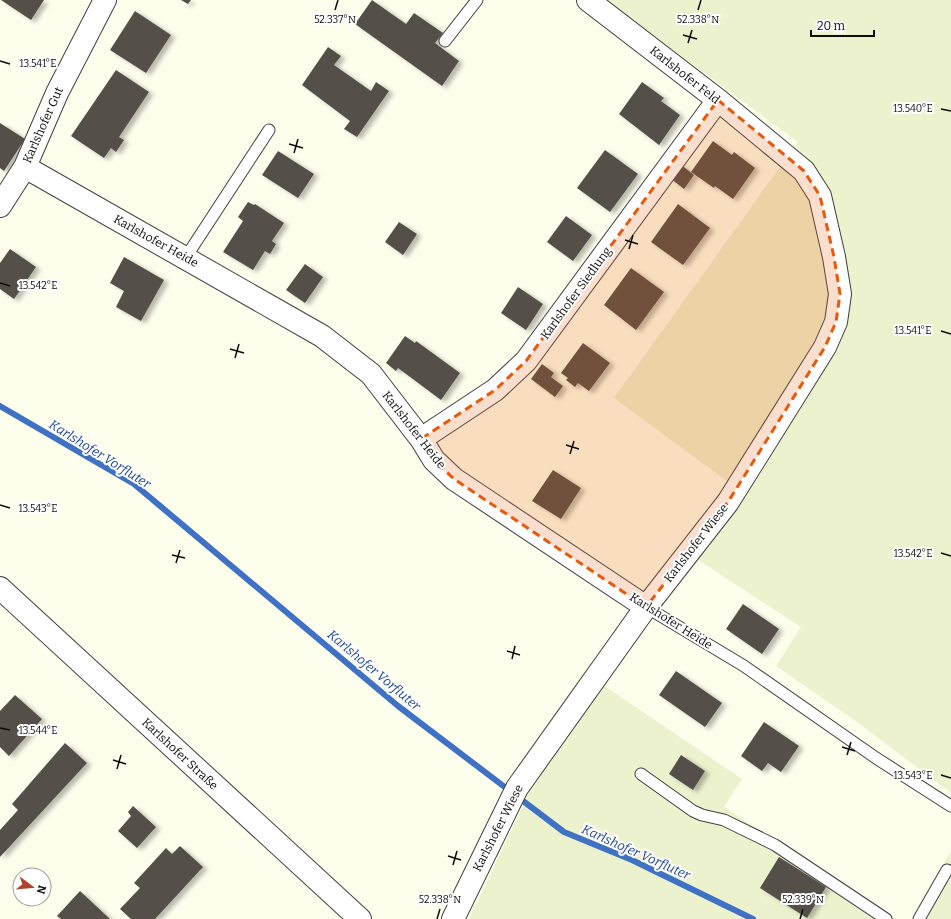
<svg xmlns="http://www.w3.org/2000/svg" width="951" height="919" font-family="Bitter,serif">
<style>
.farmland{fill:#edf2ce}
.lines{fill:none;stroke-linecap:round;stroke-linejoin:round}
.stream{stroke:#3f71c5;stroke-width:6}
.building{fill:#545049;filter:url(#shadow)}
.service-casing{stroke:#3f3f3f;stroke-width:13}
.minor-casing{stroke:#3f3f3f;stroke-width:24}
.service{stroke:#fff;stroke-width:11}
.minor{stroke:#fff;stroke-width:22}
.marked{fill:#e8590c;fill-opacity:0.2;stroke:#e8590c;stroke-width:3;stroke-dasharray:8 5;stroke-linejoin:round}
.ticks{fill:none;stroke:#0c0c0c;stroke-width:1.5}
.labels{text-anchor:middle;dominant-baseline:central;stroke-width:4;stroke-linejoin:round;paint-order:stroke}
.street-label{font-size:12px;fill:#0c0c0c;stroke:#fff}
.water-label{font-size:13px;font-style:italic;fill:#1d4696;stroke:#fff}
.ticks-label{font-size:10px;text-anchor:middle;fill:#0c0c0c;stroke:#fff;stroke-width:4;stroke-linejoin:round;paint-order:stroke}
</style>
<defs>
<filter id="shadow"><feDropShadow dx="4.5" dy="2.5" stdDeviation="2" flood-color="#0004"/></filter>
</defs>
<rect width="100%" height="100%" fill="#fdfeec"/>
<!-- farmland -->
<path class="farmland" d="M605,0h346v793l-94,-71 -81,-56 25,-39 -106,-69 47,-66 -128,-94 184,-256z
M584,672l158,107 -18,28 173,112h-428l58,-122 -21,-14z
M951,851v68h-38z"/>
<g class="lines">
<!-- stream -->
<path class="stream" d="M0,406l134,78 264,222 166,126 68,28 121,59"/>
</g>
<!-- building -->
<path class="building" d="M1,0h43l-13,20z
M181,0h10l-3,4z
M372,0l34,24 8,-11 29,20 -8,10 24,18 -17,25 -87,-62z
M135,11l36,24 -25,38 -36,-23z
M328,47l13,9 -7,9 37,26 5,-9 13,9 -32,46 -13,-8 6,-8 -48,-36z
M116,70l33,22 -30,45 5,3 -8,12 -5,-4 -7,10 -33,-22z
M642,82l22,16 -3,3 19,14 -21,30 -40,-31z
M0,123l25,16 -21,32 -4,-3z
M713,141l19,14 2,-3 21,16 -22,31 -18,-13 -1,2 -23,-16z
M605,150l33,24 -28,38 -33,-24z
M278,151l36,23 -16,24 -36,-23z
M680,164l14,11 -10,14 -14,-11z
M248,202l6,3 1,-1 29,19 -12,18 4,3 -6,10 -5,-3 -12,19 -30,-18 20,-31 -5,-4z
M678,204l32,24 -27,37 -32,-23z
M566,216l26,19 -19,26 -26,-19z
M399,222l18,12 -14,21 -18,-13z
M10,249l26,18 -22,32 -14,-10v-26z
M124,257l40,23 -23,41 -25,-14 8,-16 -14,-8z
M305,264l18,13 -18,26 -19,-13z
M631,268l33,24 -28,38 -32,-25z
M518,287l25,17 -17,26 -25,-17z
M405,336l10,7 1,-2 44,32 -19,27 -43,-32 -2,3 -10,-8z
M583,343l27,20 -21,28 -11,-8 -3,4 -9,-7 2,-2 -7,-5z
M542,364l12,9 -3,4 12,9 -8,11 -24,-18z
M553,470l28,18 -20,31 -29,-18z
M743,604l36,25 -17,25 -36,-25z
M676,671l46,32 -17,24 -46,-32z
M15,695l27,24 -33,37 -9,-9v-36z
M764,722l35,24 -18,26 -13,-9 -6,8 -21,-15z
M65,743l22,20 -87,94v-27l18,-20 -6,-6z
M681,755l24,16 -12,19 -24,-16z
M133,806l23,21 -19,21 -19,-17 13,-15 -3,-4z
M180,846l23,21 -48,52h-24l-11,-10 20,-21 -6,-5 32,-35 6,6z
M779,857l47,30 -19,31 -47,-30z
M80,891l30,28h-49l-4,-3z"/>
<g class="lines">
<!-- service casing -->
<g class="service-casing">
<path id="service" d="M445,41l32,-41
M186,257l83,-127
M646,607l98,59 132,92 75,48
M641,774l52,37 9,4 22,5 51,25 111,74
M919,919l28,-49"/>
</g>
<!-- minor casing -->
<g class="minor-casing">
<path id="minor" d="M25,167l297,169 49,38 50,65 13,21 20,19 192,128
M0,206l25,-39 32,-74 48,-93
M421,439l74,-49 31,-29 192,-261
M0,588l360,331
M453,919l64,-131 129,-181 82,-105 97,-155 11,-25 4,-28 -6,-37 -14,-61 -16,-25 -86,-71 -130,-100"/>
</g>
<!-- service -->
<use href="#service" class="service"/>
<!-- minor -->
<use href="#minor" class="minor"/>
</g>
<!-- marked area -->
<path class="marked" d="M718,100l86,71 16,25 14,61 6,37 -4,28 -11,25 -97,155 -82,105 -192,-128 -20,-19 -13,-21 74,-49 31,-29z"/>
<!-- ticks -->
<path class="ticks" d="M335,10l3,-10M698,10l3,-10M683,35l14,4M688,43l4,-13M0,61l10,3M941,109l10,2M289,144l14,4M294,153l4,-14M625,240l13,4M629,249l4,-14M0,283l10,3M941,331l10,3M230,349l14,4M235,358l4,-14M566,445l13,4M570,454l4,-13M0,505l10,3M941,553l10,3M172,555l13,3M176,563l4,-13M507,651l13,4M512,659l3,-13M0,728l10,2M842,747l13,4M847,755l4,-13M113,760l13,4M117,769l4,-14M941,775l10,3M448,856l13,4M453,865l4,-14M437,919l3,-10M800,919l3,-10"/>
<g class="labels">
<!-- street labels -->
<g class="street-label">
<text transform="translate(685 75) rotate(38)">Karlshofer Feld</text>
<text transform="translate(43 125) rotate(-66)">Karlshofer Gut</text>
<text transform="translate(156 241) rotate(29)">Karlshofer Heide</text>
<text transform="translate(576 293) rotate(-54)">Karlshofer Siedlung</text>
<text transform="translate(414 430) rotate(52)">Karlshofer Heide</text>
<text transform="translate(696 543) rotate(-52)">Karlshofer Wiese</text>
<text transform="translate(671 621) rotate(32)">Karlshofer Heide</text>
<text transform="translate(180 754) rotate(43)">Karlshofer Straße</text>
<text transform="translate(498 828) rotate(-63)">Karlshofer Wiese</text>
</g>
<!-- water labels -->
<g class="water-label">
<text transform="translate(100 454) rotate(32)">Karlshofer Vorfluter</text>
<text transform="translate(374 670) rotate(40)">Karlshofer Vorfluter</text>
<text transform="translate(636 852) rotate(24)">Karlshofer Vorfluter</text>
</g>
</g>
<g class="ticks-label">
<text x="335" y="23">52.337°N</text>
<text x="698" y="23">52.338°N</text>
<text x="38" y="67">13.541°E</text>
<text x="913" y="112">13.540°E</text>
<text x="38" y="289">13.542°E</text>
<text x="913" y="334">13.541°E</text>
<text x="38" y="512">13.543°E</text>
<text x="913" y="557">13.542°E</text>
<text x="38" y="734">13.544°E</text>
<text x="913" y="779">13.543°E</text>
<text x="440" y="903">52.338°N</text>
<text x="803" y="903">52.339°N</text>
</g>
<!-- north arrow -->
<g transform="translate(32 887) rotate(106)"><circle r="19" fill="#ffffff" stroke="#9e9e9e"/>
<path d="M0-3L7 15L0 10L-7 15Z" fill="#b3442c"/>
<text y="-6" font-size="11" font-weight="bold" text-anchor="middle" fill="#0c0c0c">N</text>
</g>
<!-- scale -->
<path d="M811 30v6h63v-6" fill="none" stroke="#0c0c0c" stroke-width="2"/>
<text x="817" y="30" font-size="12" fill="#0c0c0c" stroke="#ffffff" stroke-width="3" paint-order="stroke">20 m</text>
</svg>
